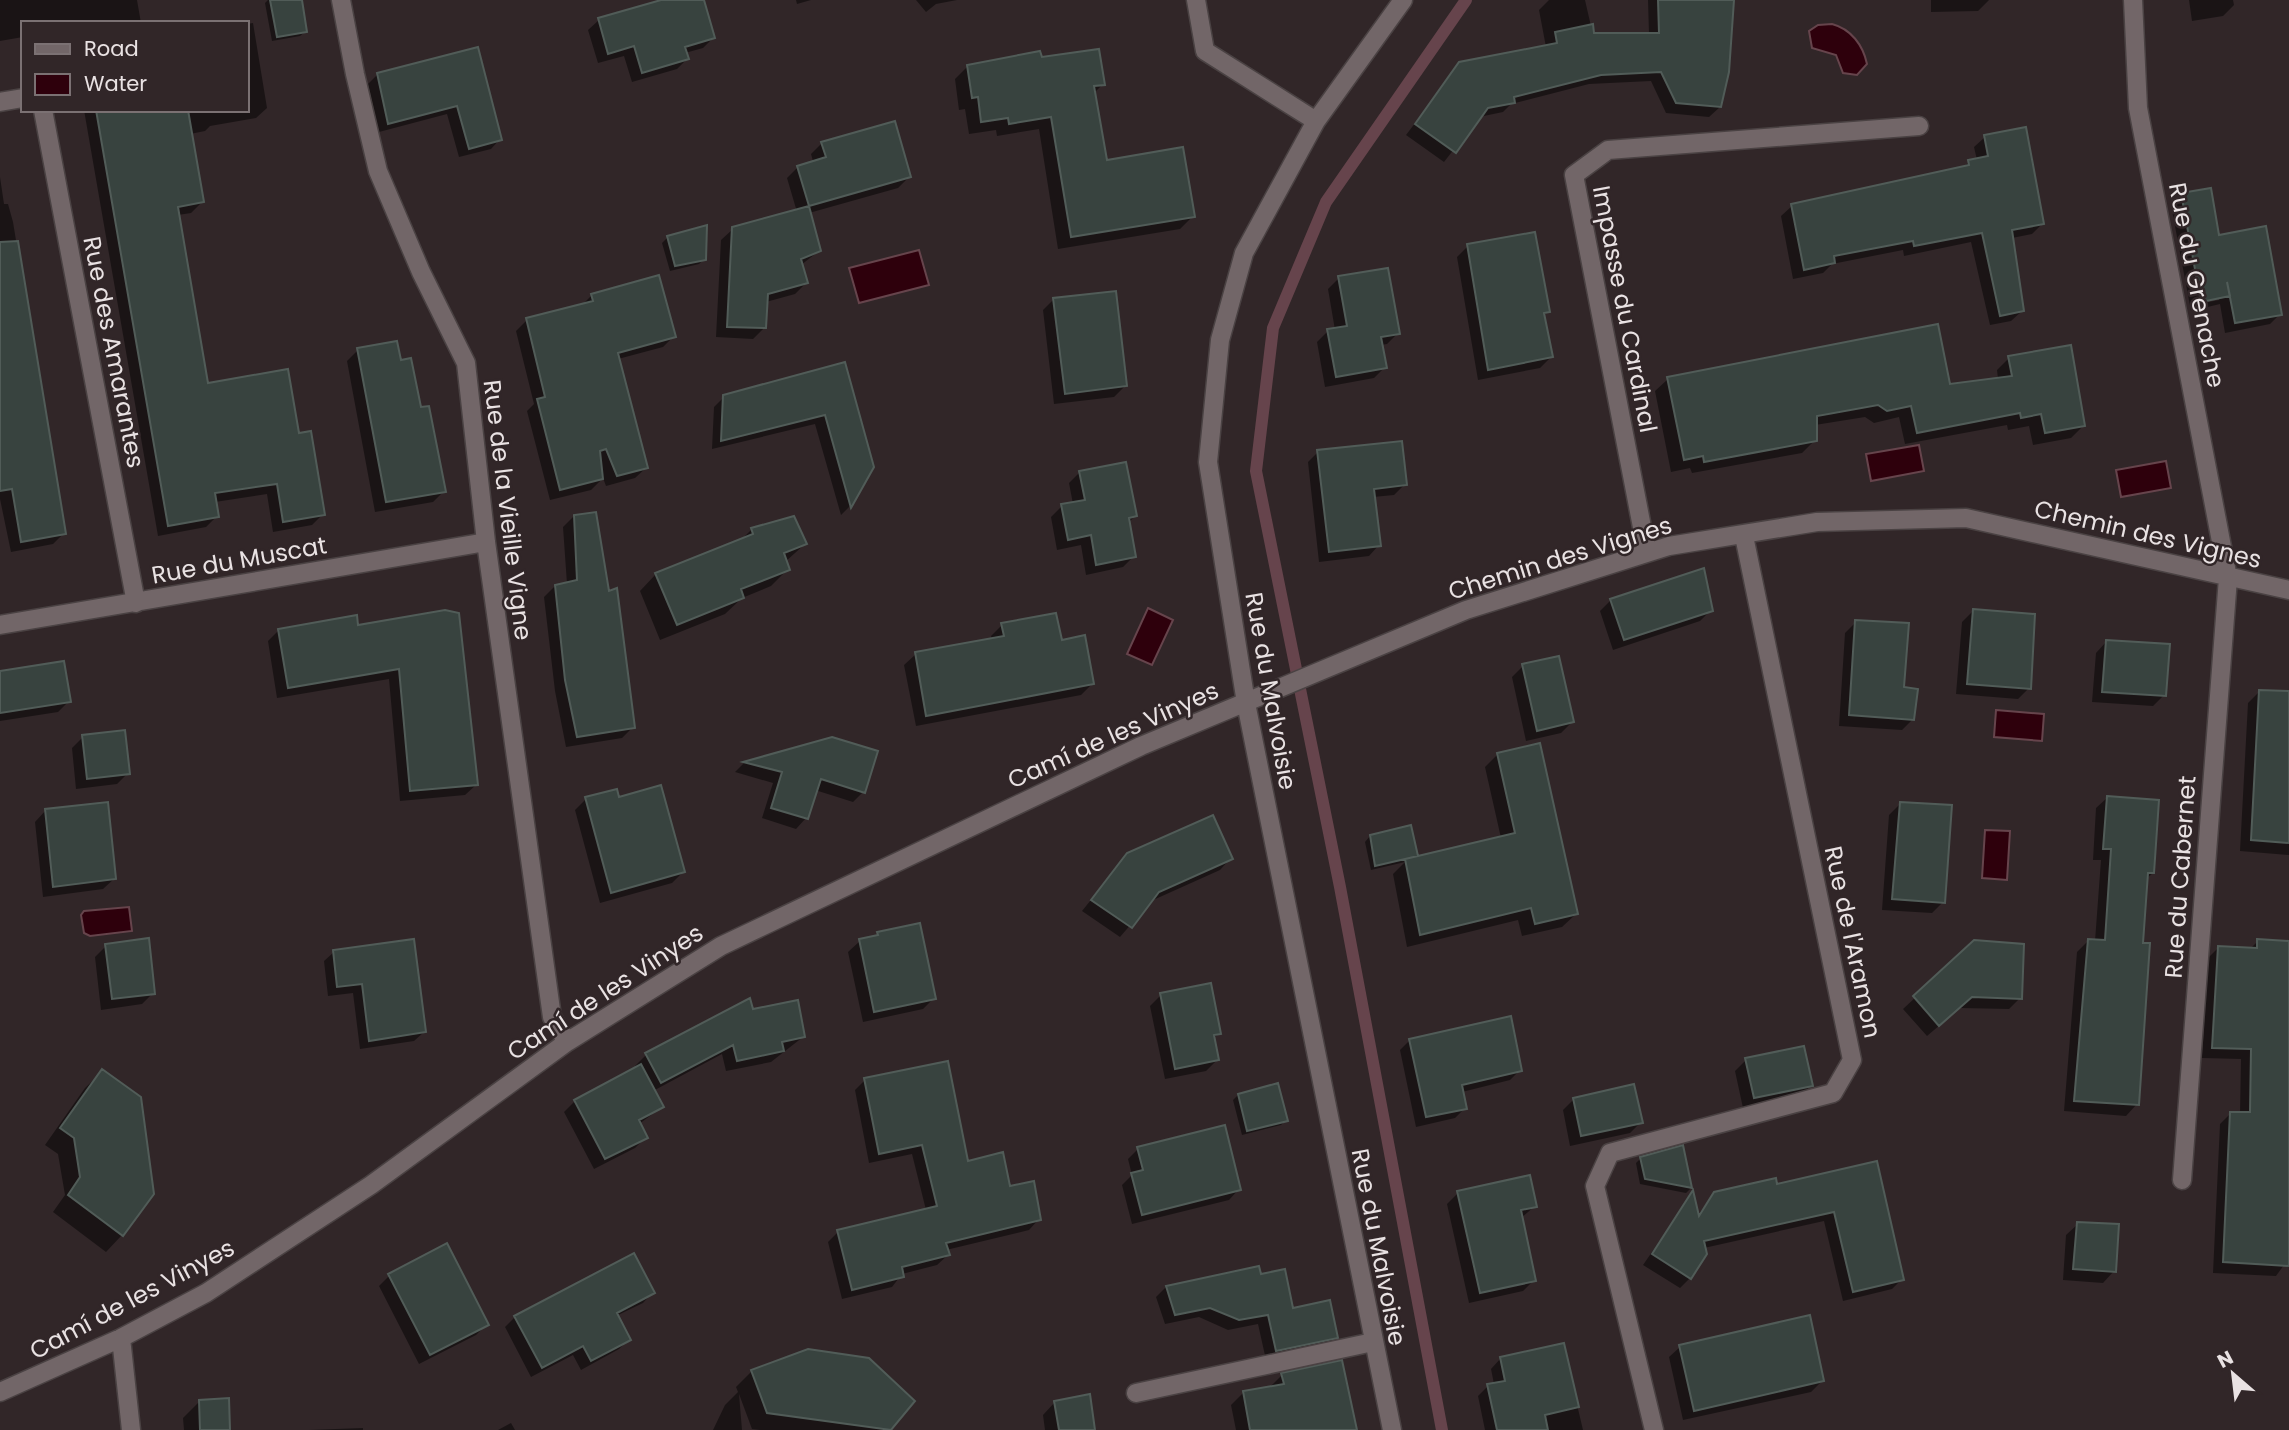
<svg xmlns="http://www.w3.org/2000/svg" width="2289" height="1430" font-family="Poppins,sans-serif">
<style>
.water{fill:#2e000c;stroke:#66444c;stroke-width:2}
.shadow{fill:#0007;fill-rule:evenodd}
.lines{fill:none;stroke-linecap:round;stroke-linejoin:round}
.stream{stroke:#66444c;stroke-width:12}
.building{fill:#38433f;stroke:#515c58;stroke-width:2}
.street-casing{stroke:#4a4243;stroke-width:21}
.street{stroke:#726668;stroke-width:18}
.labels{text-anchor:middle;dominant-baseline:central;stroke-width:5;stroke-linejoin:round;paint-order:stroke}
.street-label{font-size:24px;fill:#e9e2e3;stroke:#312628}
</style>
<rect width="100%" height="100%" fill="#312628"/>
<!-- water -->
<path class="water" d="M1832,24c19,5 31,21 35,40l-10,11 -14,-2 -7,-18 -24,-7 -3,-17 9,-6z
M919,250l10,35 -70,18 -10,-35z
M1919,445l5,26 -53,10 -5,-27z
M2166,461l5,27 -50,9 -5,-27z
M1148,608l25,12 -21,45 -25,-11z
M1996,710l48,4 -2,27 -48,-4z
M1985,830l25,1 -3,49 -25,-2z
M129,907l3,24 -42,5 -6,-3 -3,-18 3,-4z"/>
<!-- shadow -->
<path class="shadow" d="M0,0h137l4,23h-118v14l-23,4z
M268,0h32l6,31 -6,5 -28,5 -7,-38z
M667,0h35l11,38 -10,10 -18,5 2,6 -10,10 -45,13 -8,-26 -26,7 -10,-33 11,-10z
M796,0h15l-14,4z
M916,0h41l-21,4 -10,8z
M1549,0h36l8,35 56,-1 -1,-34h79l-7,107 -11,10 -43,-4 -15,-32 -62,3 -78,20 -8,8 -24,5 -35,45 -38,-27 54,-71 86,-17 -7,-37z
M1931,0h58l-11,11 -47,1z
M2189,0h44l1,5 -11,11 -31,5z
M253,23l14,85 -11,10 -46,8 -5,5 -15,3 12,68 -11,11 -13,2 28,170 92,50 25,79 -11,11 -39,7 -6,-38 -52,8 2,14 -11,11 -48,9 -74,-426h163v-86z
M476,49l24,90 -9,10 -32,8 -12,-43 -68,18 -11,-48 10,-10z
M1040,59l63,25 -9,9 11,69 88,54 -13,13 -122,20 -19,-120 -42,7 -1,-6 -27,4 -4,-25 -6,1 -4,-31 13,-13z
M1985,137l57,87 -10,10 -20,4 10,73 -11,10 -21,4 -19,-83 -67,14 -1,-6 -71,14 -9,9 -30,6 -12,-63 11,-10 170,-37 7,-7 8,-2 -3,-13z
M822,143l87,34 -11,11 -89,25 10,38 -18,14 5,18 -11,11 -29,8 -2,26 -11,11 -37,-2 5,-97 12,-11 64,-17 -10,-34 11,-11 15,-6 -2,-7z
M0,177l4,27h4l5,18 51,311 -11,11 -42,8 -11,-53z
M2181,195l99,119 -10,10 -45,9 -5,-29 -29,7 -20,-106zM2219,297v3l-26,5 -1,-3z
M668,237l36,22 -5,5 -29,7 -8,-28z
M1468,246l80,65 -5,6 8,40 -11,11 -62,12 -21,-123z
M1339,278l59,55 -11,11 -6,1 4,22 -11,11 -49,9 -8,-45 11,-11 7,-1 -7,-41z
M592,295l82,41 -11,11 -45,12 28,109 -11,10 -29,8 -3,-8 -12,12 -41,10 -23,-89 7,-7 -18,-73 11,-11 54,-14z
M1054,299l71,87 -11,11 -60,7 -11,-94z
M358,350l42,12 19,47 25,82 -11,11 -58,10 -28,-151z
M2009,358l75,67 -13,13 -38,7 -4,-19 -21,4 -1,-5 -102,19 -6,-27 -25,6 -9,-6 -50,8v15l-13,13 -110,20 -2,-5 -19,4 -16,-81 13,-12 281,7 49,-7 -1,-9z
M844,364l29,103 -24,40 -8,8 -26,-91 -103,25 2,-42 10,-10z
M1318,452l87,32 -11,11 -21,2 6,48 -10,11 -50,6 -11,-100z
M1080,472l55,44 -7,7 6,33 -11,11 -37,8 -5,-30 -24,5 -6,-33 11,-11 11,-2 -4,-21z
M574,516l59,211 -11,11 -56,9 -11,-56 -11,-94 11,-11 12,-2 -4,-57z
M752,529l53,15 -20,18 3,7 -17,17 -29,12 -17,16 -65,26 -20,-49 16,-17 84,-33z
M1611,600l100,10 -11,11 -87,29 -13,-39z
M1973,611l56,77 -11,11 -62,-5 6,-72z
M458,615l18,170 -11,10 -65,6 -11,-122 -112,19 -9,-57 11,-11 78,-3z
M1856,622l46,67 11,30 -11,11 -63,-4 6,-93z
M1002,625l58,17 32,42 -11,11 -165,31 -12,-61 12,-11 76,-14 -1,-4z
M2106,642l58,53 -11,11 -61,-4 4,-49z
M1523,666l49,56 -11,11 -35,8 -14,-64z
M0,672l69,29 -11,11 -58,9z
M2259,692l30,1v162l-49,-4 8,-148z
M83,737l45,36 -11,11 -41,5 -4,-41z
M832,739l31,53 -10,10 -38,-12 -9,28 -10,11 -34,-11 11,-35 -38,-11 9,-9z
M1498,754l78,160 -14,13 -40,9 -4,-16 -111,27 -14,-73 12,-12 -34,8 -6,-28 5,-6 46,22 85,-20 -16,-71z
M2108,797l45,76 -7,6 -9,225 -11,12 -62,-5 13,-159 11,-11h7l6,-81h-8l3,-52z
M586,799h32l65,73 -11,11 -72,20 -25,-93z
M1900,804l43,98 -11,11 -50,-3 7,-95z
M46,810l69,68 -12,11 -60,8 -8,-75z
M1128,854l102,5 -10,11 -69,31 -31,36 -38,-26z
M878,933l56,65 -11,11 -60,13 -15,-70 12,-11 13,-3z
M2258,941l31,1v316l-13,18 -63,-3 7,-149 11,-11 9,1 1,-55 -39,-1 6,-100 11,-11 30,3z
M1975,942l45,56 -11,11 -49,-1 -33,28 -24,-27z
M106,946l47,47 -11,11 -41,6 -6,-53z
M334,952l90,80 -10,9 -54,8 -7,-56 -25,3 -4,-35z
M1161,995l58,38 -6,6 4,21 -11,11 -41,8 -15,-73z
M751,1011l52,26 -32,25 -45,9 -4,-17 -69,37 9,16 -23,17 7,13 -11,11 -41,21 -30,-57 11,-11 62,-33 -2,-2 11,-11z
M1410,1040l110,30 -10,10 -48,12 3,16 -10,10 -39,9 -16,-77z
M1746,1060l65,25 -11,12 -57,11 -8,-37z
M102,1072l20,163 -16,17 -53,-40 12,-17 -7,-41 -13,-9 40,-57z
M865,1080l102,83 42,25 30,31 -10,11 -83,20 2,5 -11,10 -35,9 -10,13 -50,12 -14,-57 10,-10 88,-22 -14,-56 -43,9 -14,-73z
M1238,1095l48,25 -5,5 -39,10 -9,-35z
M1574,1099l67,23 -11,11 -60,13 -7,-36z
M1681,1147l10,41 -5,5 -46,-9 -4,-21 5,-5z
M1138,1149l101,40 -10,11 -97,24 -10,-39 10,-10 -4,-16z
M1876,1164l26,115 -10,10 -49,12 -19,-80 -120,27 -14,30 -10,10 -37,-23 49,-71 5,22 18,-23 61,-7z
M1458,1193l77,13 -14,12 13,62 -11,11 -54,12 -22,-99z
M2078,1224l36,47 -11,12 -40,-3 3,-45z
M389,1276l98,48 -11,11 -57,29 -40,-78z
M1260,1276l32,34 44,27 -10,11 -60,12 -8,-36 -30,6 -29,-13 -34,7 -9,-27 10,-10z
M652,1293l-9,10 -27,13 13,23 -10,10 -38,21 -8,-15 -42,22 -26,-50 10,-10z
M1563,1345l20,85h-98l-7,-34 10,-10 6,-2 -3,-15 10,-11z
M1680,1347l142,34 -11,11 -128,28 -14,-63z
M752,1371l161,30 -24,29h-129l-8,-1 -13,-35 3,36h-29l12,-25 13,-13 -2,-5z
M1282,1375l73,55h-119l-5,-25 12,-12 27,-6z
M199,1402l30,28h-45l-1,-12z
M1055,1402l38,28h-48l-2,-15z
M511,1423l4,7h-17z
M363,1428v2h-54z"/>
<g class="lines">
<!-- stream -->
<path class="stream" d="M1442,1430l-102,-543 -84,-416 17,-143 53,-126 140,-202"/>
</g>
<!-- building -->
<path class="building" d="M270,0h32l5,32 -30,5z
M661,0h43l11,38 -30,9 4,12 -47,14 -8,-27 -26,8 -10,-36z
M1658,0h76l-5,72 -8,35 -45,-4 -15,-31 -60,3 -87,22 1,6 -27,5 -32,45 -41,-29 44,-62 98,-19 -2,-11 38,-8 1,9h65z
M478,47l24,93 -33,9 -12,-43 -69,18 -11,-51z
M1099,49l6,36 -11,1 13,74 76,-13 12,70 -124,20 -20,-120 -42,7 -1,-6 -27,4 -3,-25 -6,1 -5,-33 73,-14 2,6z
M96,110h92l16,92 -26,5 30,176 80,-14 11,64 12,-2 14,84 -42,7 -6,-38 -62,9 4,24 -51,9z
M895,121l16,56 -102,29 12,45 -20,8 7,24 -40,11 -2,34 -39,-1 5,-100 77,-21 -12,-40 29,-9 -5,-15z
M2026,127l18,97 -32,6 12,81 -24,5 -18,-83 -68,13 -1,-5 -79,15 1,7 -31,7 -13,-66 178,-39 -1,-5 20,-4 -4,-21z
M2211,188l8,47 47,-9 16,89 -47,8 -8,-41 3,14 -29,6 -20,-109z
M707,225l-1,35 -31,6 -8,-30z
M1535,232l15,80 -6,1 9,44 -65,13 -21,-126z
M18,241l48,293 -45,8 -9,-53 -12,2v-249z
M1388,268l12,66 -19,3 6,31 -51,9 -9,-48 20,-3 -9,-50z
M659,275l17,62 -58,16 30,115 -31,8 -11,-27 -6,2 3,28 -43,11 -23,-91 8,-2 -19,-79 67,-17 -2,-7z
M1116,291l11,95 -62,8 -12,-96z
M1938,324l12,60 62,-8 -4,-20 63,-11 14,81 -40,7 -4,-19 -20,4 -1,-5 -103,20 -6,-27 -24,5 -9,-6 -61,11v25l-113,21 -1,-6 -19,4 -17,-83z
M397,341l4,19 10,-2 10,49 8,-1 17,86 -60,10 -29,-154z
M845,362l29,105 -23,41 -26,-93 -104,26 2,-46z
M1402,441l5,44 -33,4 7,57 -52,6 -12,-102z
M1126,462l11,54 -8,2 7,39 -40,8 -5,-30 -23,5 -7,-36 24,-4 -6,-29z
M596,512l13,79 8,-3 18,140 -58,9 -12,-57 -10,-95 22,-5 -3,-65z
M794,516l13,28 -23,9 6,17 -49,19 3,9 -67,27 -22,-52 98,-39 -2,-6z
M1704,568l9,43 -89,29 -14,-41z
M1973,609l62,5 -4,75 -64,-5z
M445,610l14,3 19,172 -68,6 -11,-122 -111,19 -10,-59 79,-14 1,10z
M1056,613l6,27 23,-5 9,49 -168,32 -11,-64 89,-16 -3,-13z
M1855,620l54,3 -5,64 14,2 -4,31 -65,-5z
M2106,640l64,4 -4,52 -64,-4z
M1559,656l15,66 -37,9 -15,-67z
M64,661l7,41 -71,11v-42z
M2259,690l30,1v152l-38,-3z
M125,730l5,44 -43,5 -5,-44z
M832,737l46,14 -13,42 -44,-14 -13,40 -37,-11 11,-36 -39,-10z
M1540,743l38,171 -43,10 -4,-16 -111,27 -15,-76 110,-26 -18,-80z
M661,785l24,87 -74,21 -26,-96 32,-8 2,8z
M2107,796l52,4 -5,73h-6l-5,70h7l-11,162 -65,-4 14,-162 17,1 6,-91h-8z
M108,802l8,77 -63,8 -8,-78z
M1900,802l52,3 -7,98 -53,-4z
M1213,815l20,44 -74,33 -27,36 -41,-28 36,-47z
M1411,825l7,31 -43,10 -5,-31z
M920,923l16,76 -62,13 -15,-73 19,-4 -1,-3z
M149,938l6,56 -43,5 -7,-55z
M414,939l12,93 -57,9 -7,-57 -25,3 -4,-37z
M2257,939l32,2v325l-66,-4 7,-150h20l1,-63 -39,-1 6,-102 39,2z
M1974,940l50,4 -2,55 -50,-2 -33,29 -26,-30z
M1211,983l10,51 -7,1 5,25 -44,9 -15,-76z
M750,998l3,11 45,-9 7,37 -23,5 2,9 -47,10 -4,-16 -72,38 -16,-30z
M1511,1016l11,55 -60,14 5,24 -41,8 -17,-78z
M1804,1046l9,40 -59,12 -9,-40z
M948,1061l20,100 35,-9 7,34 24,-5 7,39 -95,23 4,12 -48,12 2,10 -52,13 -15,-60 100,-24 -15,-61 -43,9 -15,-76z
M641,1064l23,43 -25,13 9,18 -43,21 -31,-59z
M102,1069l39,28 13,97 -31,42 -55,-41 12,-18 -6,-39 -14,-10z
M1278,1083l10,38 -41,10 -9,-37z
M1634,1084l9,39 -62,13 -8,-38z
M1225,1125l16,65 -99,25 -11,-42 12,-3 -6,-23z
M1683,1145l9,43 -47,-9 -5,-22z
M1877,1161l27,119 -51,12 -19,-80 -130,29 3,13 -16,25 -39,-25 41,-64 6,26 15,-24 62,-14 1,6z
M1530,1175l7,32 -16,3 15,71 -56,12 -23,-102z
M2077,1222l42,2 -3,48 -43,-3z
M447,1243l42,82 -59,30 -42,-81z
M634,1253l21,40 -38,20 14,27 -40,21 -8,-15 -41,22 -28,-52z
M1259,1266l2,8 24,-5 8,39 37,-8 8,38 -62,13 -8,-36 -29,5 -29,-12 -35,7 -9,-29z
M1810,1315l14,66 -130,30 -15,-66z
M1564,1343l15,64 -34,8 3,15h-51l-10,-46 18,-3 -5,-24z
M808,1349l61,9 46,43 -24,29 -124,-17 -16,-43z
M1342,1360l15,70h-107l-7,-39 41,-7 -3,-11z
M1090,1394l5,36h-36l-5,-29z
M229,1398l1,32h-30l-1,-30z"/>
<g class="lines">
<!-- street casing -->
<g class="street-casing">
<path id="street" d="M341,0l14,74 23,97 43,101 45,91 20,179 66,475 15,25
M1196,0l9,51 111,70
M2133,0l5,108 90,470 -46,602
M0,102l23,-4
M43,110l93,493
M1647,553l-73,-378 34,-25 311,-24
M0,625l486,-83
M121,1338l10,92
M0,1392l121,-54 85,-45 165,-108 196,-143 154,-96 420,-200 325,-136 203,-64 148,-24 149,-4 323,72
M1136,1393l237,-51
M1392,1430l-146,-727 -38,-241 12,-122 24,-87 72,-132 87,-121
M1654,1430l-59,-244 15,-33 223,-60 19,-33 -108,-524"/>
</g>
<!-- street -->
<use href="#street" class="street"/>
</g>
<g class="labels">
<!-- street labels -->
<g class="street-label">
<text transform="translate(2197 285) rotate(79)">Rue du Grenache</text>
<text transform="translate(1625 309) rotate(79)">Impasse du Cardinal</text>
<text transform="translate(114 352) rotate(79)">Rue des Amarantes</text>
<text transform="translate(508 510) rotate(83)">Rue de la Vieille Vigne</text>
<text transform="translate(2148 534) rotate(13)">Chemin des Vignes</text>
<text transform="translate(1560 558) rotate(-17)">Chemin des Vignes</text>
<text transform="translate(239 560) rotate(-10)">Rue du Muscat</text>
<text transform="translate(1271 691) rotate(80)">Rue du Malvoisie</text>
<text transform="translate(1113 735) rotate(-24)">Camí de les Vinyes</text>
<text transform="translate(2180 877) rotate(-86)">Rue du Cabernet</text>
<text transform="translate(1853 942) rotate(78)">Rue de l'Aramon</text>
<text transform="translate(605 992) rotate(-33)">Camí de les Vinyes</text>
<text transform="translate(1379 1247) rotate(79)">Rue du Malvoisie</text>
<text transform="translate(132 1299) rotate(-28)">Camí de les Vinyes</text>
</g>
</g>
<!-- legend -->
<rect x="21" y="21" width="228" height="91" fill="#312628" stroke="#7b7173" stroke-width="2"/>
<rect x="35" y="44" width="35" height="10" fill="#726668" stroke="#7b7173" stroke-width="2"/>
<text x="84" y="56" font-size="21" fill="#e9e2e3">Road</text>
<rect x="35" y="74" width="35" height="21" fill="#2e000c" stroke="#7b7173" stroke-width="2"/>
<text x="84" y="91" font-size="21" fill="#e9e2e3">Water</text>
<!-- north arrow -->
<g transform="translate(2233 1374) rotate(332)" stroke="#312628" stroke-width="5" paint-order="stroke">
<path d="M0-5L12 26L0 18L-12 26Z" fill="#e9e2e3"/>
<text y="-10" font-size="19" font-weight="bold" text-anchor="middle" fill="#e9e2e3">N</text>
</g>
</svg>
